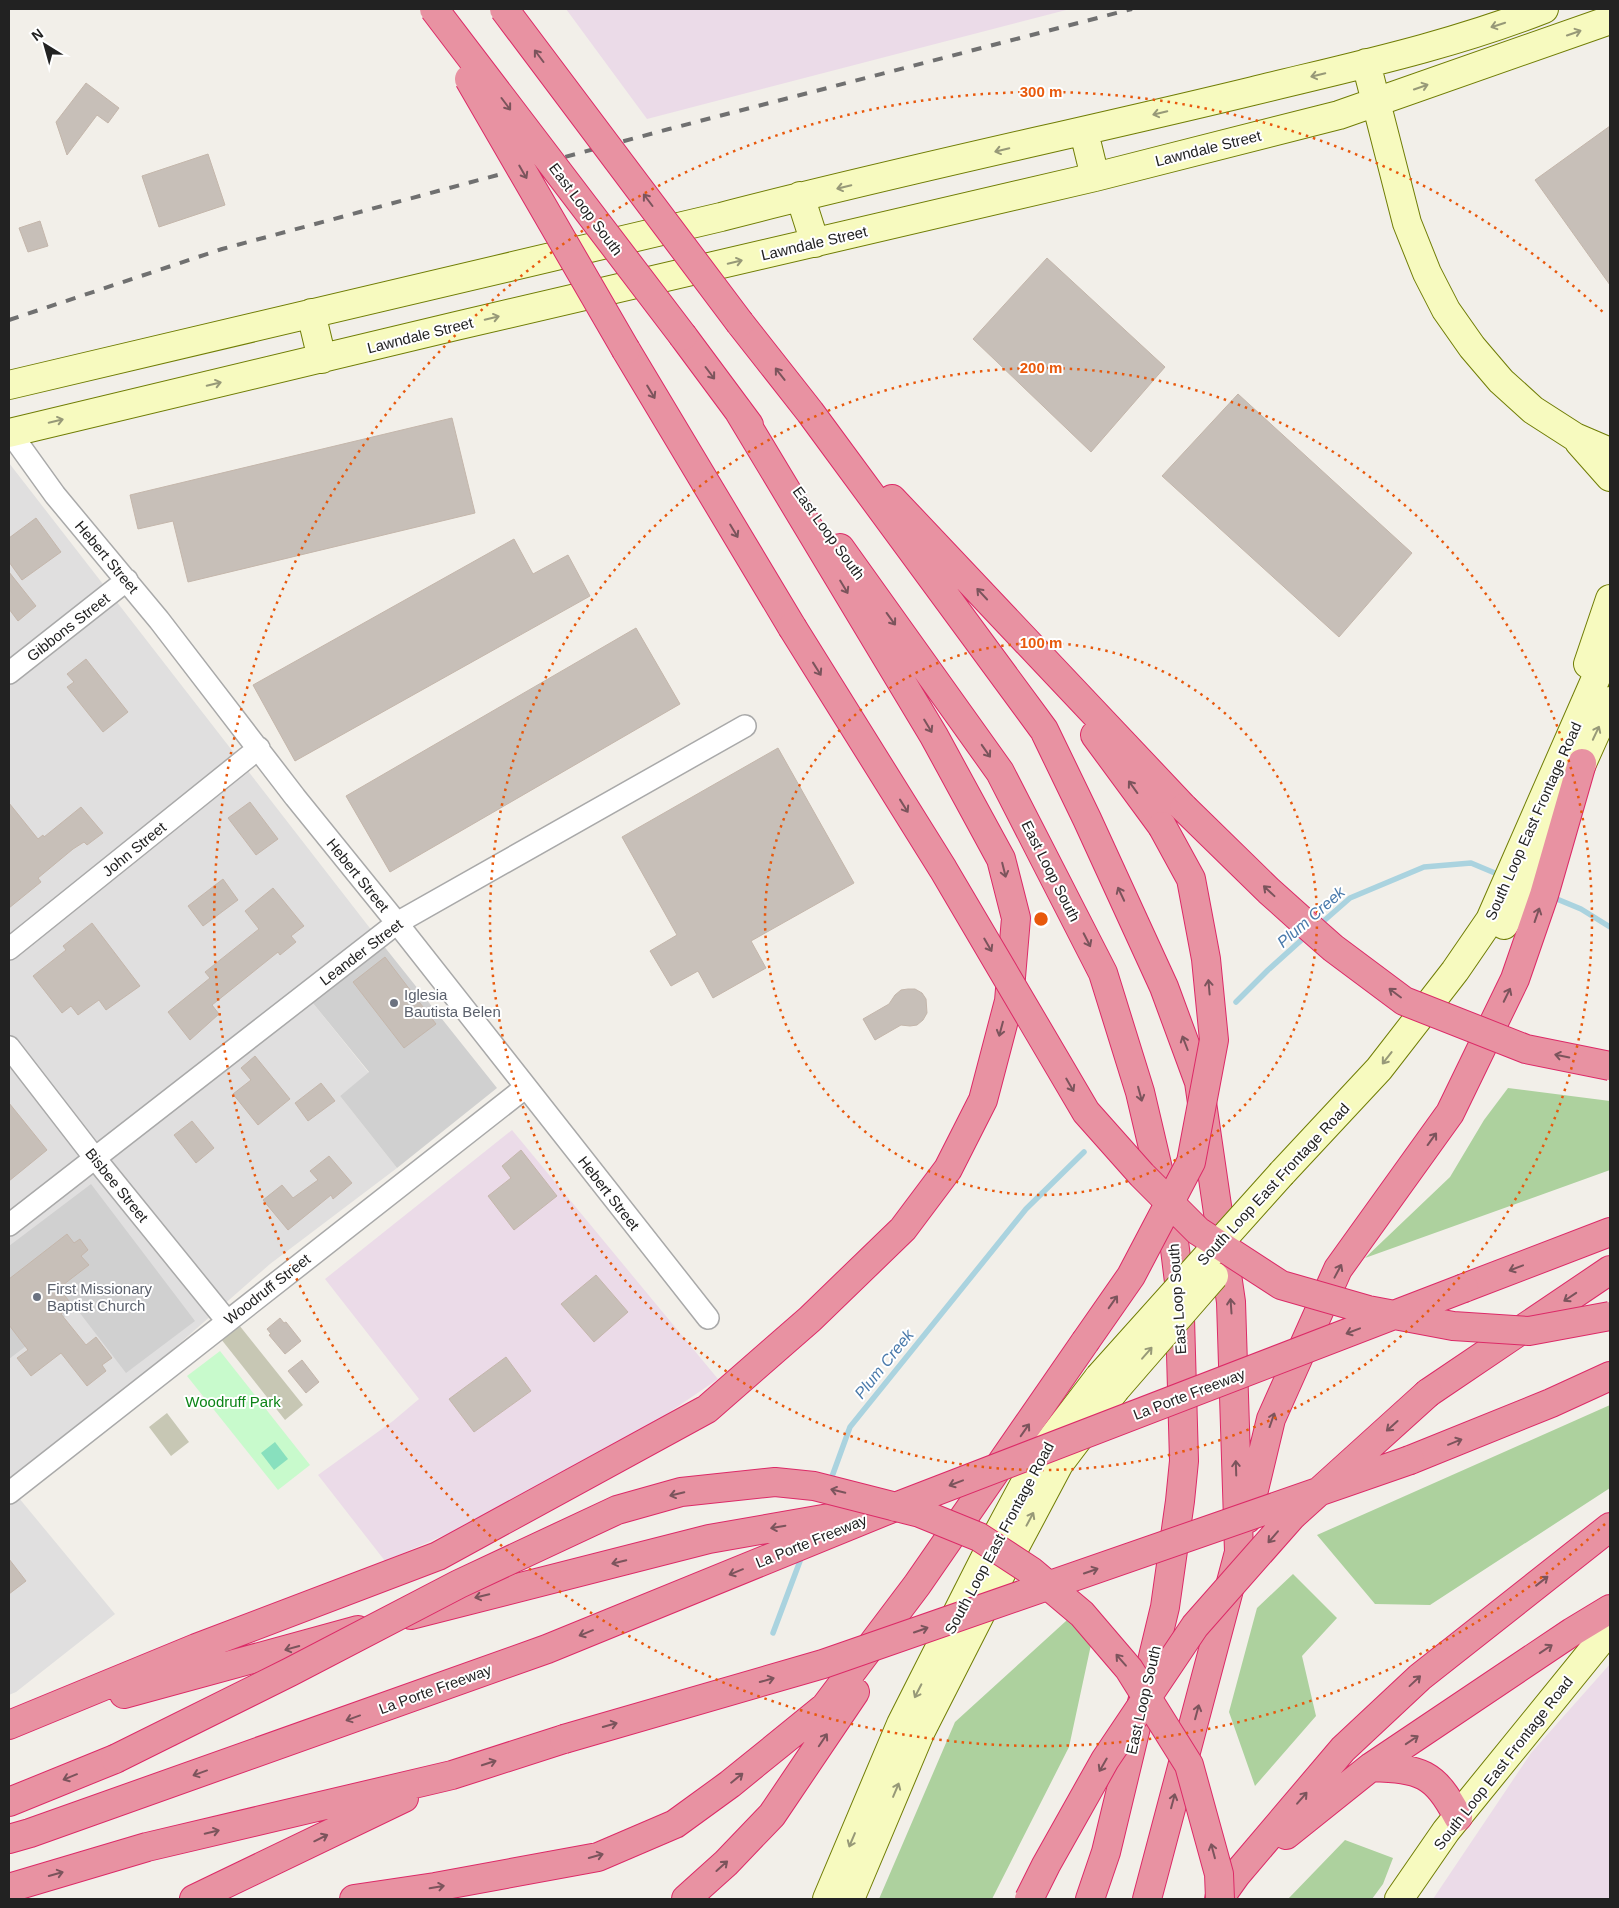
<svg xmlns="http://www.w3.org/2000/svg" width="1619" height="1908" font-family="Arial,sans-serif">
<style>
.residential{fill:#e0dfdf}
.industrial{fill:#ebdbe8}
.religious{fill:#d0d0d0}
.construction{fill:#c7c7b4}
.forest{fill:#add19e}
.park{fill:#c8facc}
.pitch{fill:#88e0be}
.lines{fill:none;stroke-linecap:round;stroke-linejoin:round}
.stream{stroke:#aad3df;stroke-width:5.5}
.building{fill:#c7bfb8;stroke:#c4b6ab}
.street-casing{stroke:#a9a9a9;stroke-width:24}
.secondary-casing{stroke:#707d05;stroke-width:30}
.highway-casing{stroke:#dc2a67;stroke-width:30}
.street{stroke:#fff;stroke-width:21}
.secondary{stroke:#f7fabf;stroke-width:28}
.highway{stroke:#e892a2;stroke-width:28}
.rail{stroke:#707070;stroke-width:4;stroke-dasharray:10 10;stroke-linecap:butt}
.secondary-bridge-casing{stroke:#707d05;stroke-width:30;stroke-linecap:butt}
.highway-bridge-casing{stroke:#dc2a67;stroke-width:30;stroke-linecap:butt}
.secondary-bridge{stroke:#f7fabf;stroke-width:28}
.highway-bridge{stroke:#e892a2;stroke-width:28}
.oneway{stroke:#979978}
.oneway2{stroke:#7b545c}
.ring{fill:none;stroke:#e8590c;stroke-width:2.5;stroke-dasharray:2.5 5}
.worship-dot{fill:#6b7280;stroke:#fff;stroke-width:2}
.labels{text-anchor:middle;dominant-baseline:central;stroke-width:4;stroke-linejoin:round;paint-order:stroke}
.street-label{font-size:15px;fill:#222;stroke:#fff}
.worship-label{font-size:15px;fill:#5b616d;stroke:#fff;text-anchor:start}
.park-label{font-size:15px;fill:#0c8416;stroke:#fff}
.water-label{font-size:16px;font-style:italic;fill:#4a7aab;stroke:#fff}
.centre{fill:#e8590c;stroke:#fff;stroke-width:2.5}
.ring-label{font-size:15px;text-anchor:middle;font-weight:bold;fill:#e8590c;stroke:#fff;stroke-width:4;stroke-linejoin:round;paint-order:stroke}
</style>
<rect width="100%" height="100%" fill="#f2efe9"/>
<!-- residential -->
<path class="residential" d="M9,463l374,482 -71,57 57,71 -29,23 57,72 -127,96 -107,94 -154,122z
M9,1486l106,128 -99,78 -7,3z"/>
<!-- industrial -->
<path class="industrial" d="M566,9h504l-423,110z
M512,1130l206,249 -95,65 -121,66 -117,51 -67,-86 75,-54 26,-22 -94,-120z
M1610,1664v235h-177l98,-146z"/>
<!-- religious -->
<path class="religious" d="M383,945l114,143 -100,80 -57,-72 29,-24 -57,-70z
M91,1184l104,137 -69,52 -50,-65 -67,51v-113z"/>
<!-- construction -->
<path class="construction" d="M239,1325l64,80 -18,15 -64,-81z
M167,1413l22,29 -18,14 -22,-29z"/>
<!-- forest -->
<path class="forest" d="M1508,1088l102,13v69l-245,88 85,-81 34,-57z
M1610,1405v83l-180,117 -55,-1 -58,-69z
M1293,1574l44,44 -35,38 14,60 -61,70 -26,-74 28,-104z
M1077,1611l15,29 -23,107 -77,152h-113l76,-177z
M1345,1840l48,18 -10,26 -11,15h-84z"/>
<!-- park -->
<path class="park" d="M220,1351l90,114 -32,25 -91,-114z"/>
<!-- pitch -->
<path class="pitch" d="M275,1442l13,17 -14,11 -13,-17z"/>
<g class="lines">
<!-- stream -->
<path class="stream" d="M1552,897l29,12 29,18
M1318,926l32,-28 74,-31 47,-4 31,13
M1236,1002l32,-32 39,-35
M830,1482l20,-55 176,-218 58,-57
M773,1633l30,-80"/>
</g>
<!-- building -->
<path class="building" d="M86,83l33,25 -11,15 -11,-8 -30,40 -11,-33z
M1610,126v159l-75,-105z
M208,154l17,51 -66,22 -17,-51z
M40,221l8,25 -20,6 -9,-24z
M1047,258l118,109 -74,85 -118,-113z
M1238,394l174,159 -73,84 -177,-161z
M452,418l23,95 -287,69 -15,-61 -35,8 -8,-34z
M36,518l25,34 -39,28 -13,-18v-24z
M514,539l19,35 35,-19 22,41 -295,165 -42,-76z
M9,572l27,34 -18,15 -9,-12z
M636,628l44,76 -290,168 -44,-76z
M86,659l42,53 -25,20 -36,-45 7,-5 -7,-8z
M778,748l76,135 -103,58 15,27 -53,30 -15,-27 -27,15 -21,-35 27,-16 -55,-98z
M250,802l28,37 -22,16 -28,-37z
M9,803l29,36 5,-4 1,2 37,-30 22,26 -16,12 -3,-3 -11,7 -35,29 3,4 -32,26z
M223,879l15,21 -35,26 -15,-20z
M273,888l31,38 -13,10 5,6 -16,13 -2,-3 -66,53 7,9 -29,26 -22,-28 42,-34 -5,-6 54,-43 -14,-18z
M92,923l48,63 -34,24 -7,-10 -21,15 -7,-9 -9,7 -29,-37 33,-26 -3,-4z
M385,957l51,67 -32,24 -51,-66z
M908,989h7l7,4 4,6 1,14 -4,7 -6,5 -7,1 -9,-1 -26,15 -12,-21 26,-15 6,-9 6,-5z
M255,1056l35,43 -32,26 -25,-31 18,-14 -10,-12z
M321,1083l14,18 -27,20 -13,-18z
M9,1103l38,47 -38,31z
M192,1121l22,27 -18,15 -22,-28z
M521,1150l36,46 -43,34 -26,-34 23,-18 -9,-12z
M329,1156l23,27 -19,16 -2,-4 -43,35 -25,-30 19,-15 11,13 25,-18 -8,-9z
M67,1234l7,9 6,-4 8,11 -7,6 8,9 -30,23 13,17 -11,9 25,31 10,-8 16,21 -10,7 4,6 -19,15 -26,-33 -30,23 -14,-18 11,-8 -19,-25v-46z
M596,1275l32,37 -34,30 -33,-38z
M280,1318l4,5 2,-1 15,19 -16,13 -16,-19 2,-1 -4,-5z
M506,1357l25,34 -57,41 -25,-33z
M302,1360l17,22 -13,11 -18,-22z
M9,1559l17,22 -17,13z"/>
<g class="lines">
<!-- street casing -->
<g class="street-casing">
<path id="street" d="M9,431l46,64 104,125 136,177 102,126 311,395
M9,673l118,-93
M9,949l250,-201
M9,1047l85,110 133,164
M9,1225l388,-302 348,-197
M9,1493l517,-406"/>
</g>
<!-- secondary casing -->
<g class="secondary-casing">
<path id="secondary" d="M1366,63l41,160 20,50 19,37 26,37 29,34 32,29 42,27 35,15
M1084,132l11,45
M800,196l15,47
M311,313l11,46
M9,385l712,-168c176,-46 355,-83 532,-126 98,-24 197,-45 291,-82
M9,433l447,-107 639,-149 244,-62 271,-95
M1579,442l31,35
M1588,664l22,-65
M1504,925l23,-39 83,-185
M1282,1173l97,-104 76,-98 35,-51 120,-274
M827,1899l74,-175 88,-174 52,-97 58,-76
M850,1899l70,-166 88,-173 51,-96 56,-74
M1399,1899l47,-68 164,-202"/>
</g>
<!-- highway casing -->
<g class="highway-casing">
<path id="highway" d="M740,323l70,89 234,318 43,89 77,168 35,95 32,220 8,250 -92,347
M683,336l66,89
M626,350l166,277
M892,499l292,309
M840,548l160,224 103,201 37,119 33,141 6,49 5,179 -4,40 -15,106 -59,245 -16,47
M1095,735l67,91
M1464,1288l146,-56
M1428,1393l182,-123
M1410,1460l141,-57 59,-27
M1247,1519l24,-100 67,-150 112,-156 65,-134 29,-84 38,-132
M411,1615l298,-76 137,-24
M124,1694l234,-64
M9,1725l187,-77 242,-92 269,-147 103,-90 93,-90 45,-60 35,-69 26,-99 7,-83 -15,-59 -67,-123 -196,-326
M1371,1767c50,2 63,5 87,50
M9,1802l106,-43
M1286,1835l85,-68 201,-135 38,-23
M9,1839l21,-6 517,-184 348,-142
M9,1888l138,-41 305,-72 112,-36
M194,1899l210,-101
M354,1899l81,-12 163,-30 77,-33 55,-40 95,-77 92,-122 168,-243
M686,1899l40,-36 46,-48 83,-123
M1219,1899l17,-24 107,-126 77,-72 190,-150"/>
</g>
<!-- street -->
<use href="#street" class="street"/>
<!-- secondary -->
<use href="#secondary" class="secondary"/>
<!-- highway -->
<use href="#highway" class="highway"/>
<!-- rail -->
<path class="rail" d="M9,320l213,-71 447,-120 463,-120"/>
<!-- secondary-bridge casing -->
<g class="secondary-bridge-casing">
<path id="secondary-bridge" d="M1099,1377l183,-204
M1115,1390l99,-114"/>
</g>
<!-- highway-bridge casing -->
<g class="highway-bridge-casing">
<path id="highway-bridge" d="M434,9l249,327
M504,9l236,314
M469,79l157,271
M792,627l151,242 143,243 56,63 56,56 83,54 87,25 85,16 76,5 81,-15
M1184,808l85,83 39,35 25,22 71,53 122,48 84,17
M1085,1342l46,-66 60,-114 23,-122 -8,-81 -15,-80 -29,-53
M895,1507l569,-219
M564,1739l259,-75 587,-204
M115,1759l175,-87 169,-88 158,-74 64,-18 94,-10 39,4 106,27 59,24 52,34 51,43 47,55 60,96 30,109 1,25
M1029,1899l17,-34 59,-105 90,-134 97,-110 136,-123"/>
</g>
<!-- secondary-bridge -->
<use href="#secondary-bridge" class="secondary-bridge"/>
<!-- highway-bridge -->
<use href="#highway-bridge" class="highway-bridge"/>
</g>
<!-- one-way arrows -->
<defs><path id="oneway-shaft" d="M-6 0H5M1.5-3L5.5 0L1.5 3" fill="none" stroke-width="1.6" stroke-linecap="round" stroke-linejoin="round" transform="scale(1.25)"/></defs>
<g class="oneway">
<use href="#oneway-shaft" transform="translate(1498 25) rotate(162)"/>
<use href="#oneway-shaft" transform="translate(1574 33) rotate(-19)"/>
<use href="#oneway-shaft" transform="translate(1318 75) rotate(166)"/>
<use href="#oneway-shaft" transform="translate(1421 87) rotate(-19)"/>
<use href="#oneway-shaft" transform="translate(1160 113) rotate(166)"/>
<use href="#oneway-shaft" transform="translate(1002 150) rotate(167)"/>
<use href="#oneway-shaft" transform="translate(844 187) rotate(167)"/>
<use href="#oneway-shaft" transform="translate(735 262) rotate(-13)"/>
<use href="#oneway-shaft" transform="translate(492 318) rotate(-13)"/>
<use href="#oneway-shaft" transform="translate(214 384) rotate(-13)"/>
<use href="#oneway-shaft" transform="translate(56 421) rotate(-13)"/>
<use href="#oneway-shaft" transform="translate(1596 733) rotate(-65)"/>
<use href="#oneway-shaft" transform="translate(1387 1058) rotate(128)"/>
<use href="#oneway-shaft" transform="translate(1147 1353) rotate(-49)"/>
<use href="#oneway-shaft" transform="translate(1030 1519) rotate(-62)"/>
<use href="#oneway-shaft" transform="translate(918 1691) rotate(117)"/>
<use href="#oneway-shaft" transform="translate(896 1790) rotate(-67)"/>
<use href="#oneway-shaft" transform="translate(852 1840) rotate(113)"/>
</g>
<g class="oneway2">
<use href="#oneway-shaft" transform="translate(539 56) rotate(-127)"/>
<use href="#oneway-shaft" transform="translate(506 104) rotate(53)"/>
<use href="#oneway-shaft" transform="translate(523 172) rotate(60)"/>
<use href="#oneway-shaft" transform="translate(648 200) rotate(-127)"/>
<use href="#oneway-shaft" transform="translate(710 373) rotate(53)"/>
<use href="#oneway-shaft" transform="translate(780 374) rotate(-128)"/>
<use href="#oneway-shaft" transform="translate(651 392) rotate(59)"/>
<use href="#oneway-shaft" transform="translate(734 531) rotate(59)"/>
<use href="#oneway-shaft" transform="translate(844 587) rotate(59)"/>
<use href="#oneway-shaft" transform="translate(982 594) rotate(-133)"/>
<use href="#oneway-shaft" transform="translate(891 619) rotate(54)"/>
<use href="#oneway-shaft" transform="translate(817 669) rotate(58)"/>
<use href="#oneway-shaft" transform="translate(928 726) rotate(59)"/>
<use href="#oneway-shaft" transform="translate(986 751) rotate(55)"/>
<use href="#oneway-shaft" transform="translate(1133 787) rotate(-126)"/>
<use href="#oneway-shaft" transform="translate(904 806) rotate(58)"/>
<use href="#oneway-shaft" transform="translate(1004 870) rotate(76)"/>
<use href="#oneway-shaft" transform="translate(1269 891) rotate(-137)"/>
<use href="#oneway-shaft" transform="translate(1121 894) rotate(-115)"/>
<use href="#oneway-shaft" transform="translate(1537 915) rotate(-71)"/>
<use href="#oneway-shaft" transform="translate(1087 940) rotate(63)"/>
<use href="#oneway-shaft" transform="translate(988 945) rotate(60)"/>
<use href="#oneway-shaft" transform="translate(1209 987) rotate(-95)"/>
<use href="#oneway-shaft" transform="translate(1395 993) rotate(-143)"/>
<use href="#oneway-shaft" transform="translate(1507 995) rotate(-64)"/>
<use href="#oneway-shaft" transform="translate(1001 1029) rotate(105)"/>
<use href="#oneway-shaft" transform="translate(1185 1043) rotate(-111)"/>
<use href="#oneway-shaft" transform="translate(1562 1056) rotate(-169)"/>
<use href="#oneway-shaft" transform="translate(1070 1085) rotate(60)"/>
<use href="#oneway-shaft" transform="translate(1140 1094) rotate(75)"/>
<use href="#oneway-shaft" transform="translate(1432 1139) rotate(-54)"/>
<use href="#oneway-shaft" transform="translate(1516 1268) rotate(159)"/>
<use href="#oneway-shaft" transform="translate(1338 1271) rotate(-62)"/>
<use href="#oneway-shaft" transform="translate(1570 1297) rotate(146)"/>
<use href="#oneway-shaft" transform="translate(1113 1302) rotate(-55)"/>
<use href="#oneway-shaft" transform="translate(1231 1306) rotate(-94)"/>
<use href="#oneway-shaft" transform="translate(1353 1331) rotate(159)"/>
<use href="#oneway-shaft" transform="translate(1272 1420) rotate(-71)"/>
<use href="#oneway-shaft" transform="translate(1392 1426) rotate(138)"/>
<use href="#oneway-shaft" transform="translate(1025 1430) rotate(-55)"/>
<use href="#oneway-shaft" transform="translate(1455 1442) rotate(-22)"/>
<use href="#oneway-shaft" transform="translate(1236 1468) rotate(-92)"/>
<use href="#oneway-shaft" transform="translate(956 1483) rotate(159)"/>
<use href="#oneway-shaft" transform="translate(838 1491) rotate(-167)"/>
<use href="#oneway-shaft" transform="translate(677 1494) rotate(167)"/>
<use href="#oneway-shaft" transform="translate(778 1527) rotate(170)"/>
<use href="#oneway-shaft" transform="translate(1273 1537) rotate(131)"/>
<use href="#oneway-shaft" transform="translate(619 1562) rotate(166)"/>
<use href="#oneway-shaft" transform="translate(1091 1571) rotate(-19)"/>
<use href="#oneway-shaft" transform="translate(736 1572) rotate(158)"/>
<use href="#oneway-shaft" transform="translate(1542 1581) rotate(-38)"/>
<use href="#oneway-shaft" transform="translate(482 1596) rotate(166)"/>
<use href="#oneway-shaft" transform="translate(921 1630) rotate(-19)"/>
<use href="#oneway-shaft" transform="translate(586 1633) rotate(158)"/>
<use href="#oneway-shaft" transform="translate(292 1648) rotate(165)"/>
<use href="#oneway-shaft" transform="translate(1546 1649) rotate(-34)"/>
<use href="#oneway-shaft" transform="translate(1121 1660) rotate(-131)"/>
<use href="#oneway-shaft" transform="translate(767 1680) rotate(-16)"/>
<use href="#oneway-shaft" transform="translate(1415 1681) rotate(-43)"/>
<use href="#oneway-shaft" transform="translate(1197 1712) rotate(-75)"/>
<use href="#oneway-shaft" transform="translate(353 1718) rotate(160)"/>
<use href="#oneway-shaft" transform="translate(610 1725) rotate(-16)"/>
<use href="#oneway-shaft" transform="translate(823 1740) rotate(-56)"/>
<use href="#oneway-shaft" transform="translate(1412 1740) rotate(-34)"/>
<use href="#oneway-shaft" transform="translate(489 1763) rotate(-18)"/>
<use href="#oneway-shaft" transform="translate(1103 1765) rotate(120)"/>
<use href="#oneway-shaft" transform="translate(200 1773) rotate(160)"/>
<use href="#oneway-shaft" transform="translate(70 1777) rotate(158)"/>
<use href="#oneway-shaft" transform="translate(737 1778) rotate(-39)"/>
<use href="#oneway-shaft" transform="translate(1302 1798) rotate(-49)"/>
<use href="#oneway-shaft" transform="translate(1173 1801) rotate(-75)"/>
<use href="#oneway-shaft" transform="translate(212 1832) rotate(-13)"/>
<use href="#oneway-shaft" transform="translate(321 1838) rotate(-26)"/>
<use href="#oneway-shaft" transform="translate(1213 1851) rotate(-105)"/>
<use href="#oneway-shaft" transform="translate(596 1856) rotate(-16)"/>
<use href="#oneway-shaft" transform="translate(722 1866) rotate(-42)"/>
<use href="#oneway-shaft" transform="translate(56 1874) rotate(-16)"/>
<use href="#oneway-shaft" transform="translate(437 1887) rotate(-10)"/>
</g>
<!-- distance rings -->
<g class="ring">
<circle cx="1041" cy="919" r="276"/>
<circle cx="1041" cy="919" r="551"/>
<path d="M1605 1524A827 827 0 1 1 1605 314"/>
</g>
<!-- markers -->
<g class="worship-dot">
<circle cx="394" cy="1003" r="5"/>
<circle cx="37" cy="1297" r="5"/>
</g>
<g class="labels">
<!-- street labels -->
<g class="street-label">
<text transform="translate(1208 148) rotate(-14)">Lawndale Street</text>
<text transform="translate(586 209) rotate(53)">East Loop South</text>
<text transform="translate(814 243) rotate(-13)">Lawndale Street</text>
<text transform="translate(420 335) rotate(-14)">Lawndale Street</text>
<text transform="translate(829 533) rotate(54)">East Loop South</text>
<text transform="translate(107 557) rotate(50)">Hebert Street</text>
<text transform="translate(68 627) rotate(-38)">Gibbons Street</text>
<text transform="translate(1533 821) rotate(-66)">South Loop East Frontage Road</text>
<text transform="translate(134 849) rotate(-39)">John Street</text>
<text transform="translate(1051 871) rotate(63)">East Loop South</text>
<text transform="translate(358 875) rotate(51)">Hebert Street</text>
<text transform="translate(361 952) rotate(-37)">Leander Street</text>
<text transform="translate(1273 1184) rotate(-47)">South Loop East Frontage Road</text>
<text transform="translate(117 1185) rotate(51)">Bisbee Street</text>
<text transform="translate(609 1193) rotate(52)">Hebert Street</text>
<text transform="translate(267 1289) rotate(-38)">Woodruff Street</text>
<text transform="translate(1177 1299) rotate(-94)">East Loop South</text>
<text transform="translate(1189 1394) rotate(-21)">La Porte Freeway</text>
<text transform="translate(999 1538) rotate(-62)">South Loop East Frontage Road</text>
<text transform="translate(811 1541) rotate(-22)">La Porte Freeway</text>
<text transform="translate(435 1689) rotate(-20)">La Porte Freeway</text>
<text transform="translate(1143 1700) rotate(-77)">East Loop South</text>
<text transform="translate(1503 1763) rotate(-52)">South Loop East Frontage Road</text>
</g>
<!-- worship labels -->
<g class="worship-label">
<text x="404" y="994">Iglesia<tspan x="404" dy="17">Bautista Belen</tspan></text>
<text x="47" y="1288">First Missionary<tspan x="47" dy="17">Baptist Church</tspan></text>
</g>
<!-- park labels -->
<g class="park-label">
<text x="233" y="1401">Woodruff Park</text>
</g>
<!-- water labels -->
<g class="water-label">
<text transform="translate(1311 917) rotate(-41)">Plum Creek</text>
<text transform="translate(884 1364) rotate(-51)">Plum Creek</text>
</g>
</g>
<circle cx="1041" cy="919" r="8" class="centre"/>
<g class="ring-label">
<text x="1041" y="97">300 m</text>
<text x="1041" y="373">200 m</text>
<text x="1041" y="648">100 m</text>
</g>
<!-- border -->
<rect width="1619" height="1908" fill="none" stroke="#222222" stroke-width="20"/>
<!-- north arrow -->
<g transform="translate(45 45) rotate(323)" stroke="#ffffff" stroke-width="4" paint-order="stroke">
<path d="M0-4L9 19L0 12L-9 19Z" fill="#222222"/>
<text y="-8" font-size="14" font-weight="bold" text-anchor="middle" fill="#222222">N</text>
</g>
</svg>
